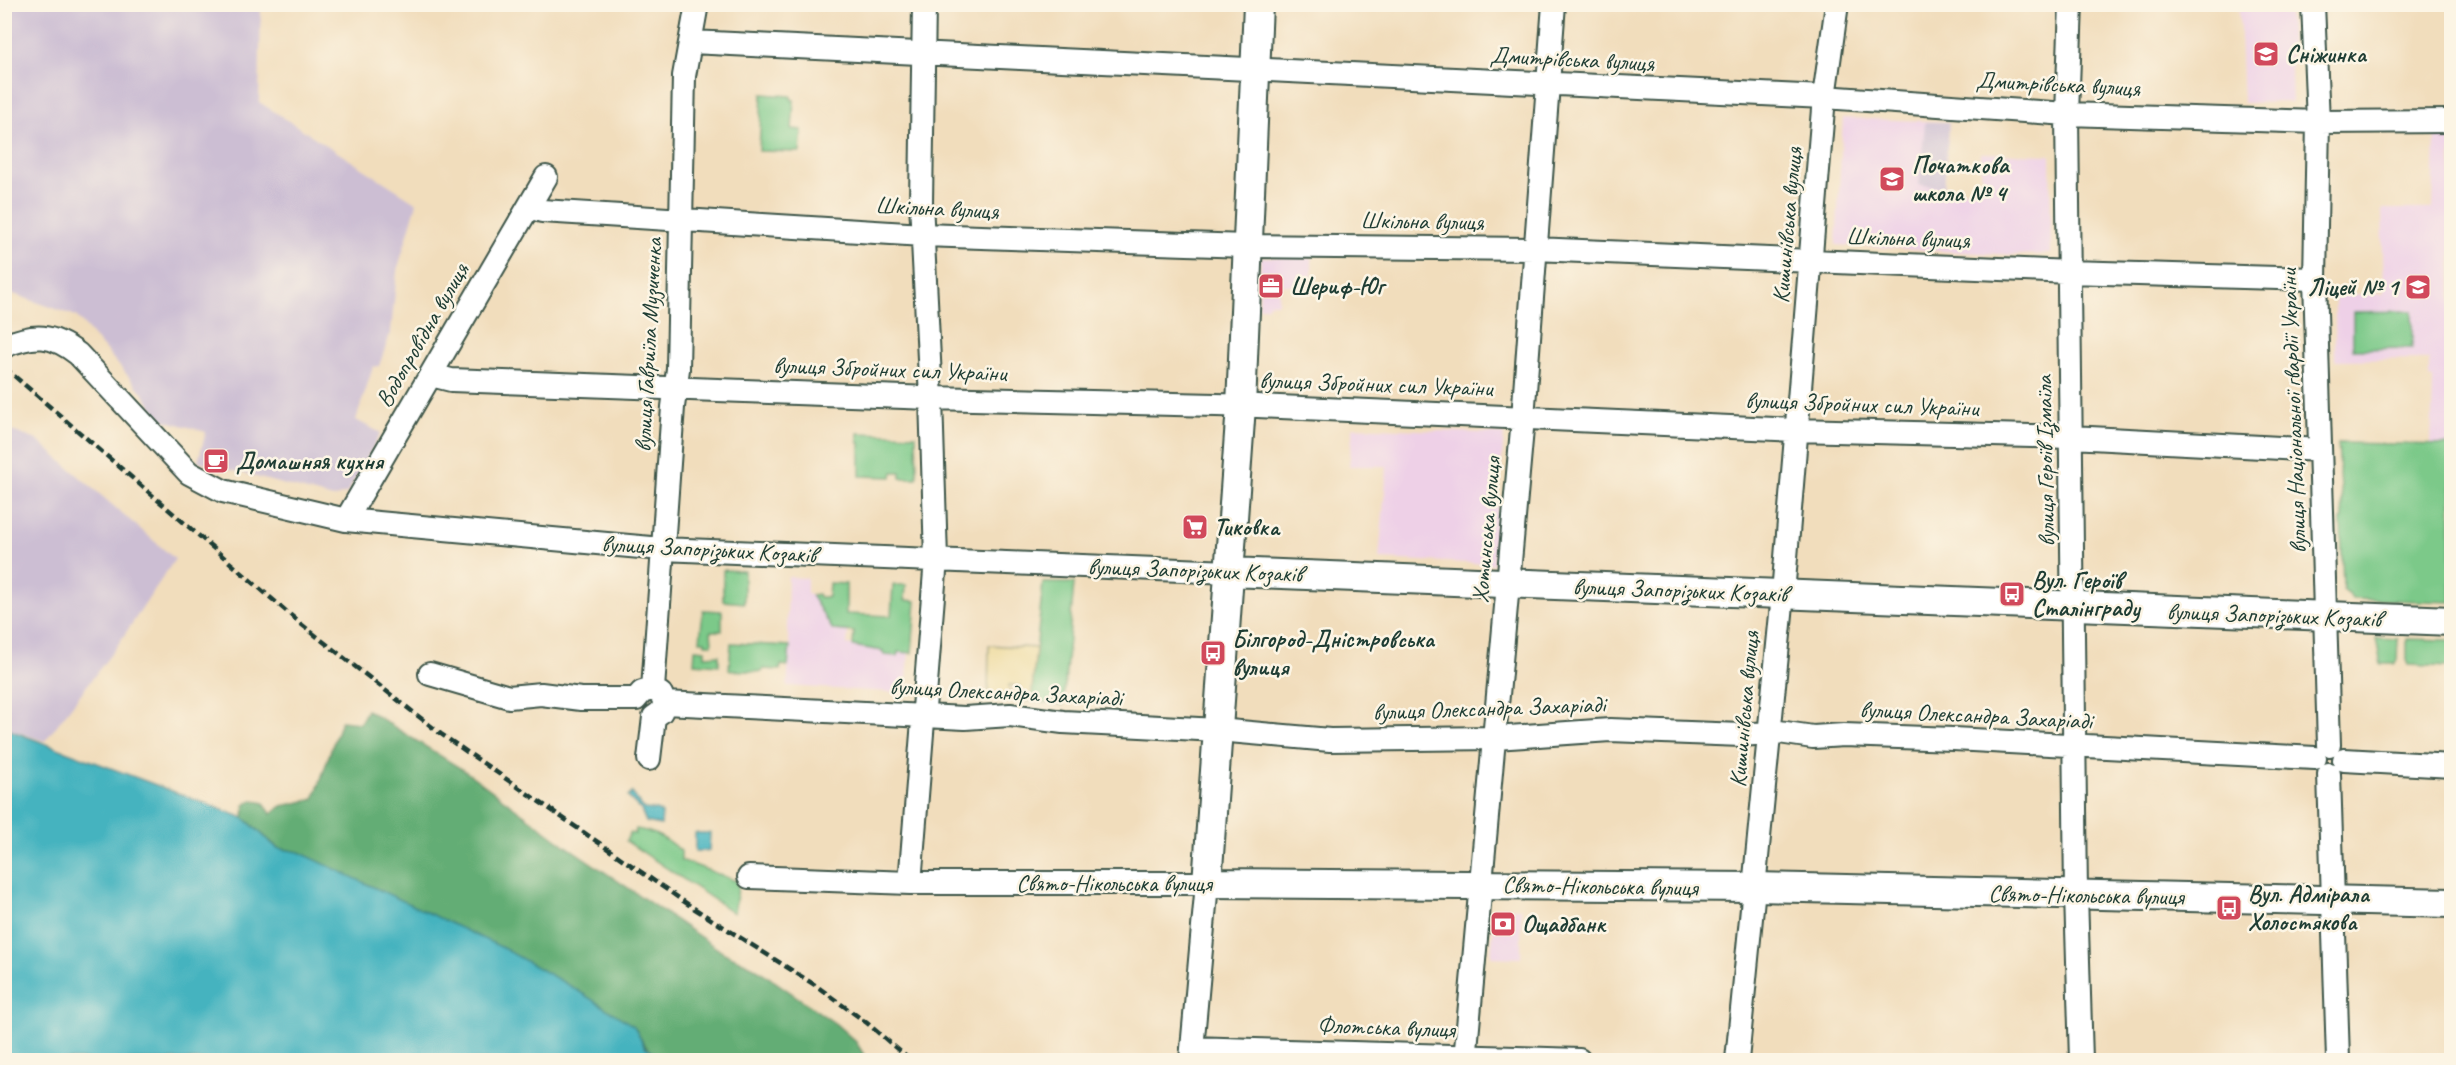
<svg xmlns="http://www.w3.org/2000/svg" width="2456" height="1065" font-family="Caveat,sans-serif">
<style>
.built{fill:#eed0e7}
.industrial{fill:#ccbed3}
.green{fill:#7bc989;stroke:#4d835e;stroke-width:1.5}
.forest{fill:#64ad75;stroke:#427554;stroke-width:1.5}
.sand{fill:#eeda9e;stroke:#868c69;stroke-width:1.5}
.water{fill:#44b3bf;stroke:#32787a;stroke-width:1.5}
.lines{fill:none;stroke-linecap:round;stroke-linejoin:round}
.minor-casing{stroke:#3e5548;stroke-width:26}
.major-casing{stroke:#3e5548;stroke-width:32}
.minor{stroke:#fff;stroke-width:22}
.major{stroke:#fff;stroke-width:28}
.rail{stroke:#1f3d34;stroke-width:4.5;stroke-dasharray:9 4.5;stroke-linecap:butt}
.labels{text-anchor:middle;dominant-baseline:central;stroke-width:5;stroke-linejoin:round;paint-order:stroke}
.poi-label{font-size:24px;font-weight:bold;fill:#1f3d34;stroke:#fcf5e5;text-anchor:start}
.street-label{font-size:24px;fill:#1f3d34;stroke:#fcf5e5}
</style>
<rect width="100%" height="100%" fill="#fcf5e5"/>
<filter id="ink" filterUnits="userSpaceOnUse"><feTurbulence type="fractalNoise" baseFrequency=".0167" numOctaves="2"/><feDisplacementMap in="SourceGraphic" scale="12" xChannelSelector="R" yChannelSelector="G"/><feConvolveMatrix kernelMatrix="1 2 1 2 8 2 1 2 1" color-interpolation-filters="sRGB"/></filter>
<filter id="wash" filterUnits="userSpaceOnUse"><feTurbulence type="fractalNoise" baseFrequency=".008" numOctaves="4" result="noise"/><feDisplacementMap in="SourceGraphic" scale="24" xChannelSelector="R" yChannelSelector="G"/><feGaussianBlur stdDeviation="1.35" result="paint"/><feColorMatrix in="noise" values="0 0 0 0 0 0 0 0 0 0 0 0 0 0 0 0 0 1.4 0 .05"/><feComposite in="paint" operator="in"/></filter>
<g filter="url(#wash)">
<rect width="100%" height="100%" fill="#f1ddbc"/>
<!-- built -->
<path class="built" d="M2239,5h50l3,97 -49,1z
M1843,118l106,4 -5,65 2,3 36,1 -1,-38 69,2 1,99 -37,1 -178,-10z
M2435,132h16v313h-20l2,-66 -4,-1v-19l-94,1v-65l49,-1 -2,-85h51z
M1261,257l51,1v27h-33l-1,18h-9l-1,4h-9z
M1353,427l151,7 -11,130 -114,-5 8,-93h-38z
M788,577l19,1v15l4,1 22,36 15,1 -1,14 37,6v3l13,1v-3l12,1 -3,40 -119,-7 3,-40 -3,-18z
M1495,908h26v50l-30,-1z"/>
<!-- industrial -->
<path class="industrial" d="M5,4l256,1 -2,97 158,101 -20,68 -6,60 -12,35 -6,1 -17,53 25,13 -34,60 -14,5 -135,-37 8,-29 -46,-13 -18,-27 -66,-76 -71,-25z
M1925,122h24l-5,65 -25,-2z
M4,428l33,12 138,119 -58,87 -72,95 -40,-13z"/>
<!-- green -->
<path class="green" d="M762,94l29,2v3l3,1 -2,29 10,1 -2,22 -41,-1z
M2412,311v37l-59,1v-37z
M858,433l58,2 1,43h-16v-6h-8l-1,5 -32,-1v-33l-2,-1z
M2338,443l113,2v157l-99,-3 -3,-6 -6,-3 -2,-70 2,-1z
M723,570l21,1v32l-21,-2z
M829,583l17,1v30l45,2 2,-31h13l-1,15 11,1 -4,52 -14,-1 -1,4 -13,-1 -1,-4 -30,-5 1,-14 -21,-2 -22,-35 7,-1 1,3h9z
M1043,583h31l-11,122 -32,-4z
M703,610l19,1v20h-11l1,13h-7v-3h-5z
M2376,638l22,1 -1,21 -2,4h-14z
M2407,639l44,1v46h-1v-19l-41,-2 -2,-5z
M731,643l59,3 -2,20 -7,-1 -1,5 -17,-1 -1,3 -33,-2z
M695,649l10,1v6l14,-1v10l-25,-2z
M636,829c18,2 32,11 45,22v9l58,22 -5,31 -108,-72 4,-8 5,1z"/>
<!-- forest -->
<path class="forest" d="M367,710l101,63 97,72 159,108 30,14 82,57 20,18 11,18h-185c-8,-4 -15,-1 -23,-4 -13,-5 -19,-19 -25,-30l-266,-140 -69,-34 -21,-4 -34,-30 1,-13 7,-5 12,3 7,11 11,-8 32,-7 27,-78 19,2z"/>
<!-- sand -->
<path class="sand" d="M989,645l47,3 -5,53h-10l-2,-15 -10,-1 1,15 -22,-2z"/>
<!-- water -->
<path class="water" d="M4,728l240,90 33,30 22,4 204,96 69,39 62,39 11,21 14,9 16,1 7,3h-677z
M632,793l12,16 12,1 6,3 -1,12 -15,-3 -5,-12 -13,-13z
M695,833h15l-1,18h-14z"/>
</g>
<g filter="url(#ink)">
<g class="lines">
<!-- minor casing -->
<g class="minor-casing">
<path id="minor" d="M2071,4l-4,110 9,781 5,165
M2313,4l5,118 -3,157 14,466
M691,42l1133,55 243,17 251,8 134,-1
M529,207l13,4 381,24 323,11 289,3 534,23 246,7
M4,346c31,-13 48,-12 74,8l111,119 34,18 123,29 316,29 568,23
M431,375l20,5 480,18 326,8 539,24 275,7 249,13
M346,520l200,-343
M430,674l79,23 32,-3 40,5h55l6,-7 11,-3 8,5 4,9 -4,9 -7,5 -5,42
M653,689l20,-282 5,-38 6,-293 13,-72
M665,703l300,15 45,-3 53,7 155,8 112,10 165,-2 115,-8 132,5 37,-3 34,5 31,-2 109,4 362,19
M2344,760l108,6
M2329,774l9,286
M749,877l161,6h297l-16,177
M910,883l26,-324 -5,-161 -10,-196 3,-198
M1192,1048l387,12
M1465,1060l58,-642 31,-414
M1737,1060l46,-466 41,-497 13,-93"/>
</g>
<!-- major casing -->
<g class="major-casing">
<path id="major" d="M1258,4l-17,402 -34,477 548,4 697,16
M1230,572l1222,49"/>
</g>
<!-- minor -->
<use href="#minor" class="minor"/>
<!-- major -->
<use href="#major" class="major"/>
<!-- rail -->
<path class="rail" d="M4,367l297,257 140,110 251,173 123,78 52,38 43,37"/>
</g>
</g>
<!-- icons -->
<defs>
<g id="school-square" transform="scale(1.35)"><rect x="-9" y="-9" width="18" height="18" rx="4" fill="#d1495b" stroke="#fcf5e5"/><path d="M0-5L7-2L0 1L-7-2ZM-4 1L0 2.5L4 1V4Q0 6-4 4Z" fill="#fff"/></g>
<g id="office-square" transform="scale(1.35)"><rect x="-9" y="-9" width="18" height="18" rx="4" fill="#d1495b" stroke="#fcf5e5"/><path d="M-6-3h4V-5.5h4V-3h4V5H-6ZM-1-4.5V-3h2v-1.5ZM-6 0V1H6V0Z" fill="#fff"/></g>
<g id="cafe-square" transform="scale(1.35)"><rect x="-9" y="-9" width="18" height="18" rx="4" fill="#d1495b" stroke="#fcf5e5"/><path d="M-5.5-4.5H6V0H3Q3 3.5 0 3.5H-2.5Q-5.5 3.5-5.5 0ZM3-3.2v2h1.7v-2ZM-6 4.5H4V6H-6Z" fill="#fff"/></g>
<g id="supermarket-square" transform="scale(1.35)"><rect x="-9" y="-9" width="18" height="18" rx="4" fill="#d1495b" stroke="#fcf5e5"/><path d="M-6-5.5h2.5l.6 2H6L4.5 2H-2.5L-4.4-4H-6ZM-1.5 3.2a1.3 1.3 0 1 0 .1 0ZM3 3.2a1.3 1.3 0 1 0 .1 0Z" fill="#fff"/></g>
<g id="bus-square" transform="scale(1.35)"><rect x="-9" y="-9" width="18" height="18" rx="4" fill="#d1495b" stroke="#fcf5e5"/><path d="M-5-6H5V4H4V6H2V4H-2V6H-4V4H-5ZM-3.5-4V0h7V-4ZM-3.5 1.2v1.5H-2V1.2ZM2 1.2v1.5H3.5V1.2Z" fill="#fff"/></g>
<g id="bank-square" transform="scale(1.35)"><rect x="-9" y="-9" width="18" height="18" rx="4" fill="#d1495b" stroke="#fcf5e5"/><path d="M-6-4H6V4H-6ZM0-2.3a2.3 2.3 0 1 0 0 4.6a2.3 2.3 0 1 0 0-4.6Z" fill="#fff"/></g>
</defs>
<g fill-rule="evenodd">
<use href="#school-square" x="2266" y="54"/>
<use href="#school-square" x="1892" y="179"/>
<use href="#office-square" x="1271" y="286"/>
<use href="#school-square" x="2418" y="287"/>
<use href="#cafe-square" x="216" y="461"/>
<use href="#supermarket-square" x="1195" y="527"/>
<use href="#bus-square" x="2012" y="594"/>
<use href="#bus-square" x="1213" y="653"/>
<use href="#bus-square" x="2229" y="908"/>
<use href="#bank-square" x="1503" y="924"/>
</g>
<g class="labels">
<!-- poi labels -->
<g class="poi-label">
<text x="2286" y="54">Сніжинка</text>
<text x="1912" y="165">Початкова<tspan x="1912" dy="28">школа № 4</tspan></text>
<text x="1290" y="286">Шериф-Юг</text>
<text x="2398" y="287" text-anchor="end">Ліцей № 1</text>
<text x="236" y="461">Домашняя кухня</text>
<text x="1214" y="527">Тиковка</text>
<text x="2032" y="580">Вул. Героїв<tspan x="2032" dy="28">Сталінграду</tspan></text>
<text x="1232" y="639">Білгород-Дністровська<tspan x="1232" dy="28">вулиця</tspan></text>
<text x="2248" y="894">Вул. Адмірала<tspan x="2248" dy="28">Холостякова</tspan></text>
<text x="1522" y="924">Ощадбанк</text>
</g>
<!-- street labels -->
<g class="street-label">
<text transform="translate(1572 59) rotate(3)">Дмитрівська вулиця</text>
<text transform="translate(2058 84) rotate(3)">Дмитрівська вулиця</text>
<text transform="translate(937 208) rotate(3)">Шкільна вулиця</text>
<text transform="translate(1422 221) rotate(1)">Шкільна вулиця</text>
<text transform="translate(1787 225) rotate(-85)">Кишинівська вулиця</text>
<text transform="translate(1908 238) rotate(2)">Шкільна вулиця</text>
<text transform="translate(422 335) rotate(-60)">Водопровідна вулиця</text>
<text transform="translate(648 345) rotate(-87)">вулиця Гавриїла Музиченка</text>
<text transform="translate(890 369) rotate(2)">вулиця Збройних сил України</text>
<text transform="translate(1376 384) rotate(2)">вулиця Збройних сил України</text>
<text transform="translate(1862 404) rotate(2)">вулиця Збройних сил України</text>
<text transform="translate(2293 411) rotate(-92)">вулиця Національної гвардії України</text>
<text transform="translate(2045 461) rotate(-91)">вулиця Героїв Ізмаїла</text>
<text transform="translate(1486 530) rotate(-85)">Хотинська вулиця</text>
<text transform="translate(709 549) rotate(3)">вулиця Запорізьких Козаків</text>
<text transform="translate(1195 570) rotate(2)">вулиця Запорізьких Козаків</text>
<text transform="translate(1680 590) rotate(2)">вулиця Запорізьких Козаків</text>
<text transform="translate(2274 615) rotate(2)">вулиця Запорізьких Козаків</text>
<text transform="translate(1006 692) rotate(3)">вулиця Олександра Захаріаді</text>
<text transform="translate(1489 708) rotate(-2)">вулиця Олександра Захаріаді</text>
<text transform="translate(1744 709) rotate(-85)">Кишинівська вулиця</text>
<text transform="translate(1976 715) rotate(3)">вулиця Олександра Захаріаді</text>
<text x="1114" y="883">Свято-Нікольська вулиця</text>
<text transform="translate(1600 886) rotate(1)">Свято-Нікольська вулиця</text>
<text transform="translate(2086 895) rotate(1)">Свято-Нікольська вулиця</text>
<text transform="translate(1386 1027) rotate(2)">Флотська вулиця</text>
</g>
</g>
<!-- margin -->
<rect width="2456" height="1065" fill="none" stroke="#fcf5e5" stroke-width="24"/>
</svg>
